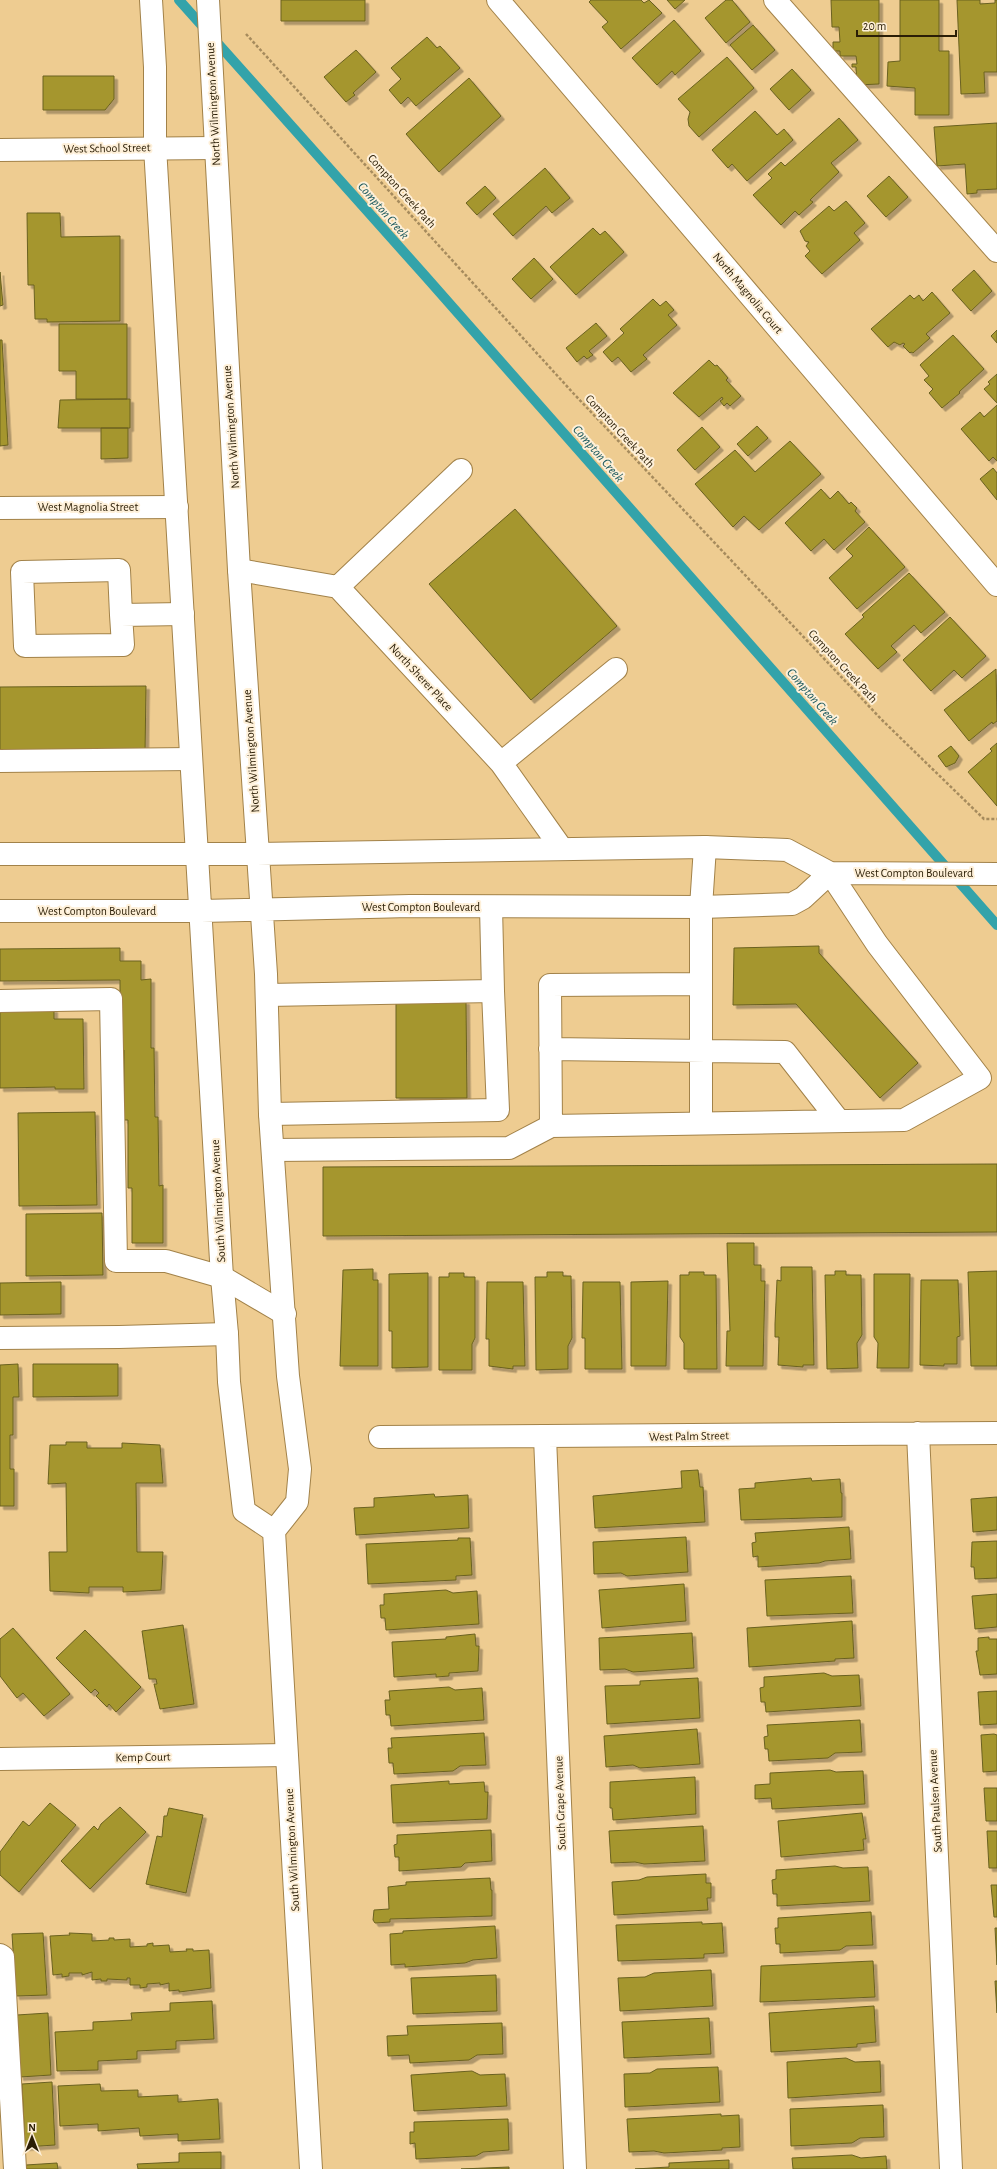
<svg xmlns="http://www.w3.org/2000/svg" width="997" height="2169" font-family="'Alegreya Sans',sans-serif">
<style>
.lines{fill:none;stroke-linecap:round;stroke-linejoin:round}
.stream{stroke:#33a3aa;stroke-width:10}
.building{fill:#a5962d;stroke:#6a6120;filter:url(#shadow)}
.minor-casing{stroke:#a28249;stroke-width:24}
.major-casing{stroke:#a28249;stroke-width:24}
.path{stroke:#a68b5d;stroke-width:2.5;stroke-dasharray:3 2;stroke-linecap:butt}
.minor{stroke:#fff;stroke-width:22}
.major{stroke:#fff;stroke-width:22}
.labels{text-anchor:middle;dominant-baseline:central;stroke-width:4;stroke-linejoin:round;paint-order:stroke}
.street-label{font-size:12px;fill:#2b1e06;stroke:#fef0d9}
.water-label{font-size:13px;font-style:italic;fill:#1c595d;stroke:#fef0d9}
</style>
<defs>
<filter id="shadow"><feDropShadow dx="3.5" dy="3.5" stdDeviation="0" flood-color="#0004"/></filter>
</defs>
<rect width="100%" height="100%" fill="#eecc91"/>
<g class="lines">
<!-- stream -->
<path class="stream" d="M179,0l248,278 570,647"/>
</g>
<!-- building -->
<path class="building" d="M281,0h84v21h-84z
M591,0h50l3,3 5,-3 13,13 -41,36 -19,-22 6,-5 -19,-20z
M667,0h18l-10,9z
M726,0h6l18,22 -24,21 -21,-25z
M831,0h48v84l-22,1 -1,-18h-4v-3h5l-1,-8h-16v-5h-7v-9h7l-1,-15h-7z
M900,0h39v51h10v64h-34v-27l-28,-2 1,-24 12,-1z
M957,0h23v4l15,-1v-3h2v72h-13l1,21 -24,1z
M674,20l27,31 -26,24 -3,-4 -15,14 -25,-27z
M753,25l22,25 -23,20 -22,-25z
M427,37l10,11 3,-2 20,22 -44,38 -8,-9 -7,7 -12,-14 12,-11 -10,-11z
M356,50l20,22 -23,21 2,2 -9,7 -22,-25z
M727,57l27,31 -55,49 -10,-11 -1,-7 2,-7 -12,-13z
M792,69l19,21 -22,20 -19,-21z
M43,76h71v23l-9,11h-62z
M469,78l32,38 -62,56 -33,-38z
M755,111l22,24 7,-6 9,11 -46,41 -15,-17 -4,4 -16,-18z
M839,118l19,22 -27,23 8,9 -29,28 3,2 -14,13 -4,-4 -14,14 -28,-30 19,-17 -4,-4 13,-12 4,4z
M997,123v66l-20,1v3l-10,1 -2,-30 -28,2 -3,-39z
M545,168l25,30 -18,15 -6,-7 -33,30 -20,-22z
M889,176l19,21 -22,20 -19,-21z
M485,186l11,12 -19,17 -11,-12z
M846,201l19,22 -11,10 6,7 -38,34 -17,-18 5,-5 -4,-5 3,-4 -4,-1 -5,-10 29,-25 5,5z
M27,213h33l1,24 59,-1v85l-73,1v-3h-12l-1,-34h-6z
M593,228l7,7 5,-4 19,21 -48,43 -26,-28z
M534,258l19,21 -22,20 -19,-20z
M974,270l18,21 -21,20 -19,-21z
M0,272l3,33 -3,1z
M932,292l18,21 -24,21 4,4 -17,15 -2,-1 -1,1 -7,-7 2,-2 -2,-1 -3,2 -6,-3 -6,5 -17,-18 39,-34 4,4 5,-4 4,6z
M653,299l7,7 6,-5 8,9 -6,5 9,10 -34,30 4,4 -16,13 -13,-15 -6,5 -9,-10 21,-19 -4,-4z
M596,323l11,13 -18,15 4,4 -6,4 -3,-3 -7,6 -11,-14z
M59,324h68v75h-51v-28h-17z
M997,330v13l-6,-7z
M953,335l31,34 -25,23 1,1 -18,15 -13,-15 4,-4 -9,-9 5,-4 -9,-11z
M0,340h2l6,105 -8,1z
M709,360l6,6 2,-1 11,13 -2,2 15,16 -11,10 -3,-3 -3,3 -4,-5 3,-2 -1,-2 -23,20 -26,-24z
M997,374v29l-13,-14 6,-5 -2,-2z
M130,399v29h-72l2,-28z
M997,405v56l-4,-4 -4,4 -28,-32 19,-17 4,5z
M757,426l11,12 -20,18 -11,-12z
M702,427l18,20 -25,23 -18,-20z
M101,428h27v30l-27,1z
M790,441l31,33 -62,56 -15,-14 -11,11 -38,-43 40,-34 20,22z
M993,468l4,5v27l-17,-21z
M821,489l9,10 8,-8 11,13 2,-2 6,6 -2,3 10,11 -31,28 -10,-11 -13,12 -26,-28z
M515,509l102,117 -86,74 -102,-116z
M869,527l36,40 -48,42 -28,-31 24,-22 -7,-7z
M909,573l36,39 -24,21 -7,-8 -23,21 6,6 -19,17 -33,-35 19,-17 -2,-2z
M950,617l36,39 -24,22 -8,-8 -23,21 -28,-31z
M996,669l1,52 -4,3 -1,-2 -23,19 -25,-31z
M146,686l-1,67 -145,1v-67z
M997,743v63l-29,-34 24,-21 -2,-2z
M951,746l8,10 -4,7 -9,4 -8,-11z
M819,946v7l99,110 -38,35 -84,-94 -63,1 1,-57z
M120,948v13h21v19l10,-1v69h3l1,69h3l1,69 4,-1v58h-31v-55h-4v-68h-4v-70h-4v-70l-120,1v-32z
M396,1001h70l1,97h-71z
M54,1009v10h29l1,70h-29v-2l-55,1v-78z
M95,1112l2,93 -78,1 -1,-93z
M997,1164v68l-674,4v-69z
M102,1213l1,62 -77,1v-62z
M727,1243h27v22h7v16h4l-2,85h-37l1,-35h3z
M781,1267h31l2,98h-11v2l-25,-2 1,-28h-4v-13l2,-44 4,1z
M373,1269v11h5v86h-38l3,-96z
M835,1271h11v4h15l1,60 -5,8 1,25 -31,1 -2,-94h10z
M997,1271v95h-26l-3,-94z
M547,1272h16v4h8l1,62 -4,8v23l-32,1 -1,-93h12z
M689,1272h15v3h12l1,94h-33v-26l-4,-6v-62h9z
M428,1273v94l-36,1v-37h-3v-57z
M449,1273h15v4h11v61l-3,6v26h-33v-93h10z
M874,1274h36l-1,94h-32l1,-25 -4,-6z
M921,1280h37l2,56 -3,1v27h-13v2l-24,-1z
M668,1281l-2,85h-35v-84z
M61,1282v32l-61,1v-32z
M487,1282h36l2,84h-12v3l-24,-3v-27h-3z
M583,1282h37l2,87h-37v-31h-3z
M18,1364l1,33h-6v38h-3v34h4v37h-14v-141z
M33,1364h85v32l-85,1z
M66,1442h21v6h35v-5l38,2 3,38h-27l1,69h26l-2,38 -38,2v-5h-34v6l-39,-2 -1,-39h18l-1,-69 -18,1 2,-39h16z
M698,1470l2,17h3l2,35 -110,6 -2,-32 89,-8 -1,-17z
M811,1478l1,3 28,-2 1,14h1v24l-101,3 -2,-31 16,-1v-5z
M434,1494l1,3 33,-2 1,33 -113,7 -2,-27 20,-1v-9z
M997,1497v33l-24,2 -2,-33z
M849,1527l2,32 -26,2 -6,2 -61,4v-11l-5,1 -1,-14 4,-1 -1,-9z
M686,1537l2,35 -61,4 -6,-3 -27,1 -1,-32z
M458,1538h12l2,37 -16,1v4l-88,4 -2,-40 92,-4z
M997,1541v37l-22,1 -1,-12h-3l1,-25z
M851,1576l2,37 -86,3 -2,-36z
M684,1584l2,37 -84,7 -3,-38z
M446,1590l7,3 24,-2 2,33 -93,6 -1,-12h-4l-1,-13h4v-11z
M997,1594v33l-22,2 -3,-33z
M852,1621l2,37 -19,1v2l-86,6 -2,-39z
M183,1625l11,79 -34,5 -6,-25h3l-1,-5h-7l-7,-48z
M13,1628l57,66 -26,22 -21,-23 -6,5 -17,-22v-37z
M85,1630l56,57 -25,25 -7,-8 -2,3 -11,-11 3,-3 -4,-4 -4,4 -35,-35z
M692,1633l2,35 -61,4 -8,-3 -25,1 -1,-32z
M475,1634l1,12h3l-1,25 -29,2v3l-13,1v-3l-42,3 -2,-35 54,-3v-2z
M989,1637v2h8v35l-17,1 -4,-24h2v-13z
M824,1673l8,3 27,-1 2,31 -95,6 -1,-10h-4l-1,-14 4,-1v-10z
M698,1678l2,40 -93,6 -2,-38 35,-1v-4z
M449,1687l6,3 27,-2 2,32 -93,6 -1,-11h-4l-1,-15h5l-1,-9z
M997,1691v33l-17,1 -2,-33z
M860,1720l2,32 -27,1 -7,5 -59,3 -1,-12h-3l-1,-12 4,-1 -1,-11z
M697,1729l3,35 -60,4 -7,-3 -27,2 -2,-31z
M484,1733l2,32 -26,1 -7,5 -59,3 -1,-11h-4l-1,-15h4l-1,-10z
M994,1734l3,1v36l-14,1 -2,-37z
M830,1770l6,2 27,-1 2,33 -93,5 -1,-11 -16,1v-14l15,-1v-11z
M695,1777l1,37 -83,6 -1,-12h-2v-26z
M449,1781v3l35,-2 1,10h3l-1,27 -94,4 -2,-38z
M984,1788h13v33h-11z
M50,1803l26,22 -57,67 -19,-17v-23l23,-31 6,5z
M120,1807l26,25 -56,57 -29,-28 33,-35 4,4 3,-6z
M169,1808l34,7 -17,78 -40,-9 11,-48 5,1 2,-21h3z
M862,1813l4,26h-3l1,11 -83,7 -3,-36z
M703,1826l2,35 -61,3 -9,-2 -24,1 -2,-32z
M491,1830l1,31 -27,2 -4,4 -62,4v-14h-4l-1,-12 3,-1v-9z
M987,1831h10v37h-8z
M835,1866l8,2 25,-1 2,34 -93,5v-12h-4l-1,-14 4,-1v-9z
M706,1874v9h5v15h-4l1,12 -94,5 -2,-33 27,-2 8,-3z
M490,1878l1,12h1v26l-102,3v3l-15,1 -2,-3 1,-10 15,-1 -1,-22 18,-2v-3z
M991,1885h6v32h-3z
M871,1912l2,33 -27,1 -6,4 -60,3v-9h-4l-1,-16h3v-10z
M702,1922v2l20,-1 2,30 -20,1v4l-86,3 -2,-36z
M495,1926l2,32 -24,2 -8,3 -60,4v-3l-14,1 -1,-31 13,-1v-2z
M995,1928h2v37z
M43,1933l4,62 -31,1 -4,-62z
M69,1933l23,1v7l17,-1v-2h5v2l16,-1v8l17,-1v-2l6,-1v3l16,-1 1,7 17,-1 -1,-2h7v2l16,-1 2,38 -32,4v-2l-10,1v-8l-9,2v-2l-13,1v3l-7,1v-3h-10v-7h-3v2l-20,-1v2h-6v-2l-9,1v-8l-10,3v-2h-13v3l-7,1v-3l-9,1 -3,-39 20,-1z
M873,1961l2,36 -115,5 1,-36z
M711,1970l2,36 -93,5 -2,-33 27,-1 9,-4z
M496,1975l1,36 -84,3 -2,-36z
M995,1981h2v32z
M212,2001l2,38 -38,2v8l-39,2v8l-39,2v9l-41,1 -2,-39 38,-2v-8l39,-2 -1,-7 39,-2v-8z
M874,2006l2,36 -19,2v3l-86,5 -2,-39z
M48,2013l3,62 -31,2 -3,-62z
M709,2018l2,36 -87,4 -2,-36z
M502,2023l1,31 -26,1 -8,5 -59,3 -1,-8 -21,1 -1,-20 21,-1 -1,-9z
M846,2058l9,4 25,-1 1,31 -93,6 -1,-36z
M718,2067l2,35 -95,5 -1,-33 26,-1 7,-4z
M472,2071l8,4 25,-1 2,32 -93,5 -3,-36z
M52,2082l3,63 -30,2 -3,-63z
M100,2084l1,7 37,-1v7l40,-2v7l40,-3 2,40 -42,2v-7l-38,2 -1,-8 -41,3v-7l-38,2 -2,-40z
M883,2105l1,32 -24,1 -8,5 -61,3 -1,-37z
M721,2114v2l18,-1 1,32 -18,1v2l-58,3 -10,-2 -25,1 -2,-33z
M508,2119l1,31 -26,2 -7,4 -60,3 -1,-16 -5,1v-12h4v-10z
M221,2152v17h-83l-1,-5 42,-2v-9z
M852,2155l9,3 25,-2 1,13h-94l-1,-11z
M729,2160v9h-94l34,-2v-4z
M57,2163l1,6h-32v-4z
M509,2167v2h-48z"/>
<g class="lines">
<!-- minor casing -->
<g class="minor-casing">
<path id="minor" d="M498,0l499,585
M775,0l222,251
M0,150l215,-2
M0,508l177,-1
M239,570l99,17 163,176 61,86
M338,587l123,-117
M121,615l2,30 -98,1 -3,-74 97,-2 2,45 62,-1
M0,761l191,-2
M501,763l115,-94
M267,995l226,-4 -2,-84
M0,1001l111,-2 5,262h50l56,16 63,37
M550,1049l235,3 54,69
M270,1114l228,-4 -5,-119
M701,1123v-216l4,-60
M551,1126l-1,-141 151,-1
M273,1150l236,-2 42,-22 353,-6 76,-42 -103,-134 -47,-71
M0,1338l119,-1 108,-3
M918,1433l33,736
M380,1437l617,-4
M545,1437l30,732
M0,1759l286,-4
M0,1955l3,2 12,212"/>
</g>
<!-- major casing -->
<g class="major-casing">
<path id="major" d="M151,0l4,67v80l67,1130 5,57 2,48 15,129 30,20
M208,0l31,570 27,404 4,140 18,262 12,93 -3,33 -23,29 37,638
M0,854h257l448,-7 82,3 43,23 167,1
M0,911h201l209,-5 291,1 91,-3 11,-6 27,-25"/>
</g>
<!-- path -->
<path class="path" d="M246,34l328,360 308,326 102,99h13"/>
<!-- minor -->
<use href="#minor" class="minor"/>
<!-- major -->
<use href="#major" class="major"/>
</g>
<g class="labels">
<!-- street labels -->
<g class="street-label">
<text transform="translate(213 104) rotate(-93)">North Wilmington Avenue</text>
<text transform="translate(107 148) rotate(-1)">West School Street</text>
<text transform="translate(402 191) rotate(48)">Compton Creek Path</text>
<text transform="translate(748 293) rotate(50)">North Magnolia Court</text>
<text transform="translate(231 427) rotate(-94)">North Wilmington Avenue</text>
<text transform="translate(620 431) rotate(47)">Compton Creek Path</text>
<text x="88" y="507">West Magnolia Street</text>
<text transform="translate(843 666) rotate(47)">Compton Creek Path</text>
<text transform="translate(421 677) rotate(47)">North Sherer Place</text>
<text transform="translate(251 751) rotate(-94)">North Wilmington Avenue</text>
<text x="914" y="873">West Compton Boulevard</text>
<text x="421" y="907">West Compton Boulevard</text>
<text x="97" y="911">West Compton Boulevard</text>
<text transform="translate(218 1201) rotate(-93)">South Wilmington Avenue</text>
<text transform="translate(689 1436) rotate(-1)">West Palm Street</text>
<text transform="translate(143 1757) rotate(-1)">Kemp Court</text>
<text transform="translate(935 1801) rotate(-93)">South Paulsen Avenue</text>
<text transform="translate(560 1803) rotate(-92)">South Grape Avenue</text>
<text transform="translate(292 1850) rotate(-93)">South Wilmington Avenue</text>
</g>
<!-- water labels -->
<g class="water-label">
<text transform="translate(383 211) rotate(49)">Compton Creek</text>
<text transform="translate(598 454) rotate(49)">Compton Creek</text>
<text transform="translate(812 697) rotate(49)">Compton Creek</text>
</g>
</g>
<!-- north arrow -->
<g transform="translate(32 2137)" stroke="#fef0d9" stroke-width="3" paint-order="stroke">
<path d="M0-3L7 15L0 10L-7 15Z" fill="#2b1e06"/>
<text y="-6" font-size="11" font-weight="bold" text-anchor="middle" fill="#2b1e06">N</text>
</g>
<!-- scale -->
<path d="M857 30v6h99v-6" fill="none" stroke="#2b1e06" stroke-width="2"/>
<text x="863" y="30" font-size="12" fill="#2b1e06" stroke="#fef0d9" stroke-width="3" paint-order="stroke">20 m</text>
</svg>
